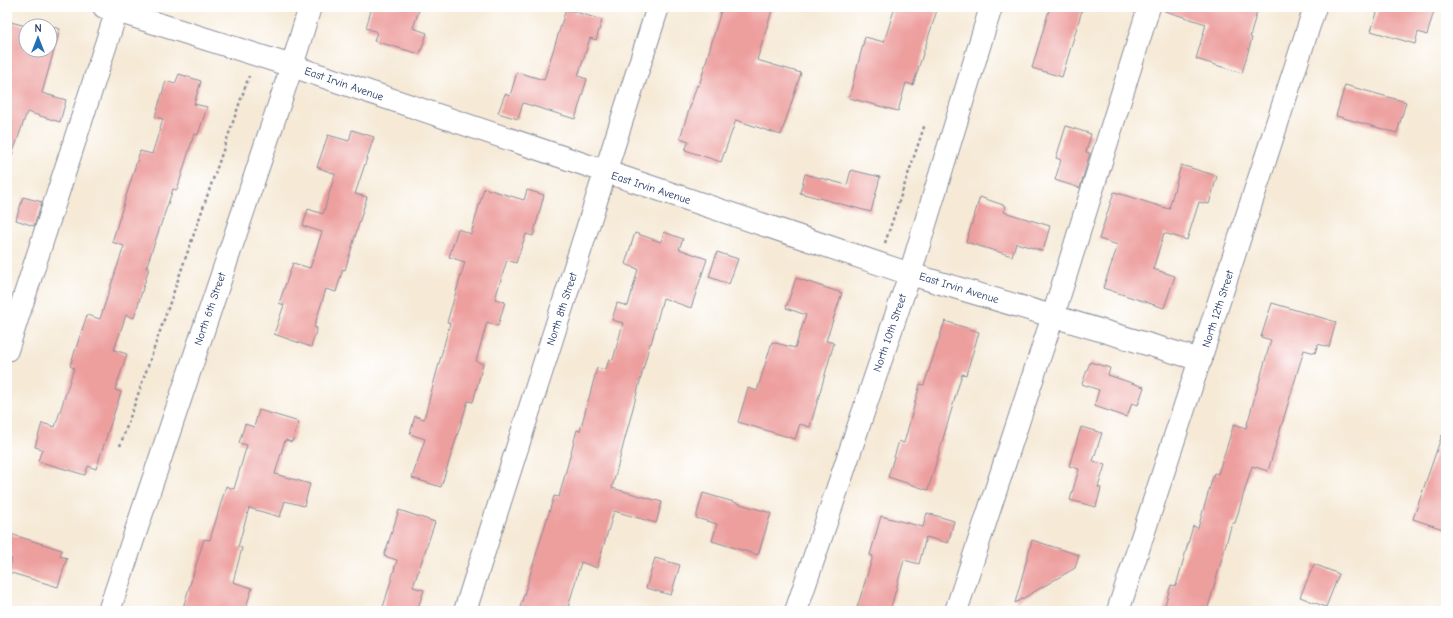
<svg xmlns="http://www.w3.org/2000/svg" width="1453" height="618" font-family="'Comic Neue',sans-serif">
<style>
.building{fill:#ed9f9e}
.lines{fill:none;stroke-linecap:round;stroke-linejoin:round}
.minor-casing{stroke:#888c9a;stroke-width:24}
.path{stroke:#888c9a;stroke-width:2.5;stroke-dasharray:3 3;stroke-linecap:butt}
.minor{stroke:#fff;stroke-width:22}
.labels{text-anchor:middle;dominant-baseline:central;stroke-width:4;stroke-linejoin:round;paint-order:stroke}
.street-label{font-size:11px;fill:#1b2f5e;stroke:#fff}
</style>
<rect width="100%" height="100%" fill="#fff"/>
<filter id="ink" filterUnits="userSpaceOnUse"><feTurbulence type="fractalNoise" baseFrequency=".025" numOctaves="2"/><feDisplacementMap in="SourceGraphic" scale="8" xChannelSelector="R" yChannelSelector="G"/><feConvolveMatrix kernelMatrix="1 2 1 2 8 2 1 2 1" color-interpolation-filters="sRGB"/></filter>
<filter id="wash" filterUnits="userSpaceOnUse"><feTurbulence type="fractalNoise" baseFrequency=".012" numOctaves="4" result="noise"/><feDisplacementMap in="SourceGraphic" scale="16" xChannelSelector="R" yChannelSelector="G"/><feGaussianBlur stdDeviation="0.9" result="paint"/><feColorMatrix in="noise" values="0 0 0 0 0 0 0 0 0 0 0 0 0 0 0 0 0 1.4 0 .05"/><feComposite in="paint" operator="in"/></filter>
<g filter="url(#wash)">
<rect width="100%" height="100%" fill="#f6ead7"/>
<g id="blocks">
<!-- building -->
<path class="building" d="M372,7h48l-7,21 14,5 -7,21 -46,-13 3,-9 -11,-4z
M722,7h51l-16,53 44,13 -20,62 -45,-15 -15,42 -36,-12 4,-9 -9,-3 17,-53 2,1z
M895,7h43l-25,78 -7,-2 -8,28 -49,-13 16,-61 19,5z
M1050,7h33l-21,70 -30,-9z
M1166,7h92l-8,30 2,1 -10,35 -46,-14 10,-35 -41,-13z
M1379,7h40l15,4 -7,24 -9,-3 -3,12 -44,-13z
M566,9l36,11 -6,20 -6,-2 -12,38 9,3 -12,40 -52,-16 -5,16 -20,-6 7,-19 5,2 7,-24 27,8z
M7,21l19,5v24h24v-24h-13l1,-4 22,7 -18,64 24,7 -6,22 -33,-10 -17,49h-3z
M179,74l22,7 -7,23 13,3 -9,28 -4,-1 -17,56 -4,-1 -27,79h3l-15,50 -8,-3 -12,35 13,4 -12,36 6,2 -25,77 -8,-3 -3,9 -47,-14 4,-12 -7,-2 7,-24 13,4 19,-59 -4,-2 17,-51 13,4 24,-73 -12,-4 28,-91 12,3 11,-35 -8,-2 11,-36 9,3z
M1345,85l61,17 -9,31 -61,-17z
M1066,126l25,8 -5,18 4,1 -10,35 -25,-8 6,-20 -5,-2z
M352,130l22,7 -19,57 12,3 -22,73 -2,-1 -7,23 -10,-3 -12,38 3,1 -6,19 -37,-13 10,-29 -5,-2 14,-40 17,5 12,-36 -19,-6 5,-17 15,5 12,-40 -18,-7 11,-32 21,6z
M1181,165l36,11 -8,28 -10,-2 -12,38 -23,-7 -11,36 22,7 -11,32 -61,-20 15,-43 -19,-6 15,-47 55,17z
M851,170l29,7 -9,35 -71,-19 5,-19 42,11z
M484,188l40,12 3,-10 17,5 -11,41 -7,-2 -10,29 -9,-3 -12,39 10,3 -7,24 -11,-4 -11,39 7,3 -10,38 -5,-1 -27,86 -29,-9 13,-39 -15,-5 5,-18 9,3 26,-96 -3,-1 18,-60 -16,-5 9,-28 13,5z
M23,197l19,5 -8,24 -18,-6z
M980,197l26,9 -2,6 46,14 -7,25 -27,-8 -4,13 -46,-14z
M664,232l19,7 -4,10 28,10 -16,49 -28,-10 -12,46 -1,-1 -38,145 50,14 -6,21 -42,-12 -17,57 -16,-6 -14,49h-48l35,-115 5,1 18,-67 3,1 17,-63 9,2 3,-11 4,1 10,-37 -11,-3 5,-17 11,3 10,-37 -13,-5 10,-31 26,9z
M717,252l21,7 -9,25 -20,-7z
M796,278l46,15 -16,48 8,2 -24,84 -10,-3 -5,15 -57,-17 10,-34 9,3 15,-49 23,6 11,-33 -20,-7z
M1272,303l64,19 -7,25 -11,-3 -3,9 -11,-3 -36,121 -16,-5 -17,57h-3l-25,88h-44l8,-26 5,1 17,-60 5,2 16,-55 4,1 16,-50 12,4 25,-88 -10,-3z
M945,321l34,11 -13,43 -4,-1 -34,116 -40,-13 11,-36 5,2 16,-59 4,1z
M1090,362l20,6 -2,7 36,12 -6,18 -6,-2 -5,14 -33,-11 5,-16 -17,-6z
M259,410l40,12 -7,20 -7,-2 -10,34 35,10 -6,22 -19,-5 -5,16 -31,-9 -11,39 4,1 -9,34 19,6 -7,23h-63l22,-72 6,1 16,-54 8,3 13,-44 -8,-2 6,-19 9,3z
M1081,427l21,6 -9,28 12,4 -7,22 3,1 -5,19 -26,-7 9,-31 -10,-3z
M1442,435h4v95l-33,-11z
M703,493l68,20 -13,42 -46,-14 5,-17 -21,-6z
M399,510l36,12 -22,65 11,3 -7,21h-35l15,-51 -13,-4z
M927,513l27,8 -6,22 -22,-6 -7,27 -15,-4 -14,51h-34l17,-55 -3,-1 11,-39 42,11z
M7,533l55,17 -2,6 7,2 -9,29 -50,-15 4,-13 -5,-1z
M1032,540l47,15 -4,13 -60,35z
M655,558l25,7 -9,30 -25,-7z
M1314,564l25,10 -13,33 -26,-10z"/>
</g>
</g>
<g filter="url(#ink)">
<use href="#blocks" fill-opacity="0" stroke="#888c9a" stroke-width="1"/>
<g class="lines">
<!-- minor casing -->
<g class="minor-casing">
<path id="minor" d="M104,7l188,59 618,208 291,86
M7,350l111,-343
M109,611l183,-545 18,-59
M465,611l193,-604
M796,611l114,-337 81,-267
M956,611l97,-295 96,-309
M1118,611l197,-604"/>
</g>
<!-- path -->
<path class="path" d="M885,243l40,-119
M120,446l129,-370"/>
<!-- minor -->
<use href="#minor" class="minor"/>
</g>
</g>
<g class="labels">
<!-- street labels -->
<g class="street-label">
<text transform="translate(344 84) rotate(19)">East Irvin Avenue</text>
<text transform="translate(651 188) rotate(18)">East Irvin Avenue</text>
<text transform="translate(959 288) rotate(17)">East Irvin Avenue</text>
<text transform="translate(210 309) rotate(-71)">North 6th Street</text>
<text transform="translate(562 309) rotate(-72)">North 8th Street</text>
<text transform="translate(1218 309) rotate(-72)">North 12th Street</text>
<text transform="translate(890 333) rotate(-71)">North 10th Street</text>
</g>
</g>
<!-- margin -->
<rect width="1453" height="618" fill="none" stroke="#fff" stroke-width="24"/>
<!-- north arrow -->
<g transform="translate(38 38)"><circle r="19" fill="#ffffff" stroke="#a4acbf"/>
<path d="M0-3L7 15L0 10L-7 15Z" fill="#1f6fb2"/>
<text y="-6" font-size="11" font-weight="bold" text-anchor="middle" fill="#1b2f5e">N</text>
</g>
</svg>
